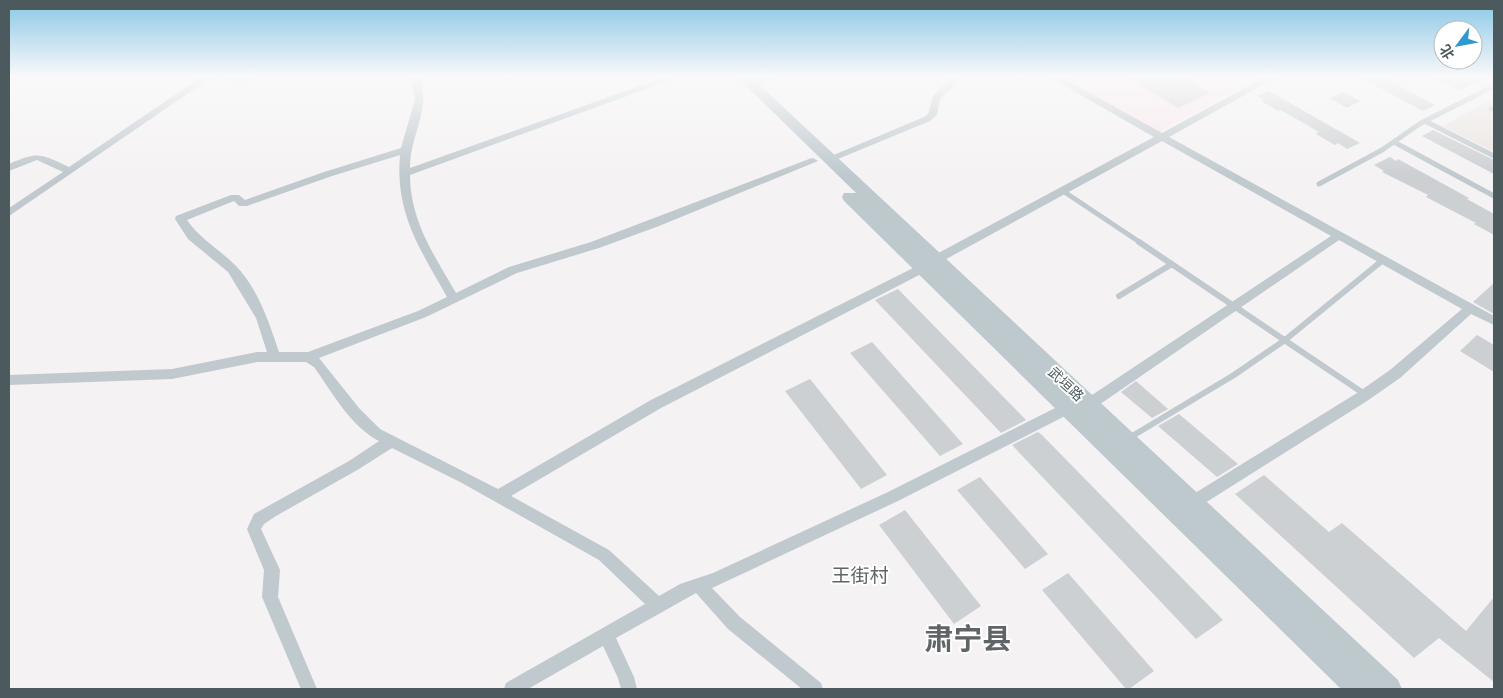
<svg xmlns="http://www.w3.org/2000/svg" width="1503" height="698" font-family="Mulish,'Noto Sans SC',sans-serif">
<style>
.commercial{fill:#eae5e0}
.medical{fill:#f9e7ea}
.building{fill:#cdd0d3}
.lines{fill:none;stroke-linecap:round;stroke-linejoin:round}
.service-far1{stroke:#c0c9cd;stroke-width:5}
.service{stroke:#c0c9cd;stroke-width:6}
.minor{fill:#c0c9cd;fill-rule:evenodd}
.secondary{fill:#bec9ce;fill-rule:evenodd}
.labels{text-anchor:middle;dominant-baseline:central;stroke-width:4;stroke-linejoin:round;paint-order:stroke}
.street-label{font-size:14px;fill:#4c595d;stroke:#fff}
.near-quarter-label{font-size:19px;fill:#5f6466;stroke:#fff}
.near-town-label{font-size:29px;font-weight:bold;fill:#5f6466;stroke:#fff}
</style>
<rect width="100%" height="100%" fill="#f4f2f3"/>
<!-- commercial -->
<path class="commercial" d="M1494,98v54l-51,-26z"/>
<!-- medical -->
<path class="medical" d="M1057,77h202l-101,55z"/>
<!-- building -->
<path class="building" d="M1127,77h56l27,16 -32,15z
M1359,77h24l52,28 -12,6z
M1431,77h56l-28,14z
M1269,91l91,52 -13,6 -9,-6 -3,2 -19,-11 3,-2 -38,-22 -3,1 -17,-10 3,-1 -7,-4z
M1343,92l17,9 -13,7 -17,-10z
M1433,130l61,30v14l-72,-38z
M1390,157l6,4 2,-2 71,39 -2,1 27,15v21l-20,-11 2,-1 -50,-26 2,-2 -46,-23 2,-1 -10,-6z
M1494,283v31l-21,-12z
M898,289l128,131 -25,13 -126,-133z
M1477,335l17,10v27l-34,-21z
M872,342l91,102 -23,12 -90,-103z
M810,379l77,96 -26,14 -76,-98z
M1136,381l32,28 -16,9 -31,-26z
M1179,414l59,50 -21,13 -59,-51z
M1038,432l4,3 181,185 -27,19 -184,-194z
M1264,475l65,57 13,-9 124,108 28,-34v85l-55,-44 -25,20 -179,-164z
M980,477l68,77 -23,15 -68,-79z
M905,510l76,96 -27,18 -75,-99z
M1068,573l86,98 -25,18h-3l-84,-99z"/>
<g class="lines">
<!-- service-far1 -->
<path class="service-far1" d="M751,85l20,-8
M1491,109h3
M1425,121l69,35
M1394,142l100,54
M1319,184l63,-34 39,-27 73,-37
M1063,191l78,52"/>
<!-- service -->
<path class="service" d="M1139,242l227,153
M1119,296l53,-32
M1129,438l105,-63 51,-35 98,-80"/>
<!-- minor -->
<path class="minor" d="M201,77h11l-203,139v-8l54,-36 -26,-12 -28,11v-7c30,-13 31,-10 60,3z
M225,77h34l-18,6z
M411,77h9c11,33 -10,58 -10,91l255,-91h14l-269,98c0,45 24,80 46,118l53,-26 82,-25 218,-83 4,-1 5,3 -159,65 -60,22 -82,25 -91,44 -107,41 40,50 21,21 118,60 153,-89 268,-135 4,-1 6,4 -2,3 -266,137 -150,88 98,54 50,46 21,-12 33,-11 175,-81 175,-88 5,-1 5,1 2,4 -2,4 -175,89 -186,87 28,29 81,66 2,6h-21l-74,-60 -32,-36 -80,45 18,39 3,12h-16l-3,-11 -15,-32 -75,43h-24l2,-6 139,-79 -46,-44 -137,-77 -70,-35 -33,21 -83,47 -12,8 -3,5 19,41 -2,27 39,92h-16l-39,-92 2,-27 -17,-41 7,-15 95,-53 30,-20c-28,-14 -47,-49 -65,-74l-8,-5h-49l-85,17 -163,6v-10l163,-6 85,-17h10l-11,-34 -28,-46 -40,-33 -13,-20 1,-3 55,-21h8l6,5 79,-28 77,-24 14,-49zM400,155c-5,58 20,94 47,142l-29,14 -110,41h-29c-10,-30 -21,-64 -44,-87 -16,-16 -35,-26 -48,-45l47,-19 5,5h8l85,-30z
M953,77h10l-23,22 -3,16 -7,6 -97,40 -4,1 -5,-3 100,-42 4,-3 5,-18z
M1049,77h12l101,56 103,-56h12l-108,60 325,179v9l-23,-11 -71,64 -33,23 -170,107 -5,1 -5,-1 -2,-5 2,-5 170,-105 33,-23 72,-61 -123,-69 -246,169 -5,1 -5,-1 -2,-4 2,-4 248,-165 -169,-95 -223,122h-8l-2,-3 2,-3 223,-120z"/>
<!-- secondary -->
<path class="secondary" d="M9,77h8l-3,5 -5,1z
M737,77h14l647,603 4,9h-61l-497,-488 -2,-4 2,-4h12l36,35z"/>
</g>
<!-- sky -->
<linearGradient id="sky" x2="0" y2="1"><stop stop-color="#89c7e6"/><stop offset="0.44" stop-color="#faf9fa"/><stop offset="1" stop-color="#faf9fa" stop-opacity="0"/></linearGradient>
<rect width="1503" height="175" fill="url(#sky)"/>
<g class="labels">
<!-- street labels -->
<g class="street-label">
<text transform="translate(1066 384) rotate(43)">武垣路</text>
</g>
<!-- near-quarter labels -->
<g class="near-quarter-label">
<text x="860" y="575">王街村</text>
</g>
<!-- near-town labels -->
<g class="near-town-label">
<text x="968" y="638">肃宁县</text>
</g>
</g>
<!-- border -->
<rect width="1503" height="698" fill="none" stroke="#4c595d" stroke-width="20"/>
<!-- north arrow -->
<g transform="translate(1458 45) rotate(238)"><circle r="24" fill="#ffffff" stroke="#b7bdbe"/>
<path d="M0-4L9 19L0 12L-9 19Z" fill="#3197d0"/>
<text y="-8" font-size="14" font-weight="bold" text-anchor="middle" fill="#4c595d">北</text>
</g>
</svg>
